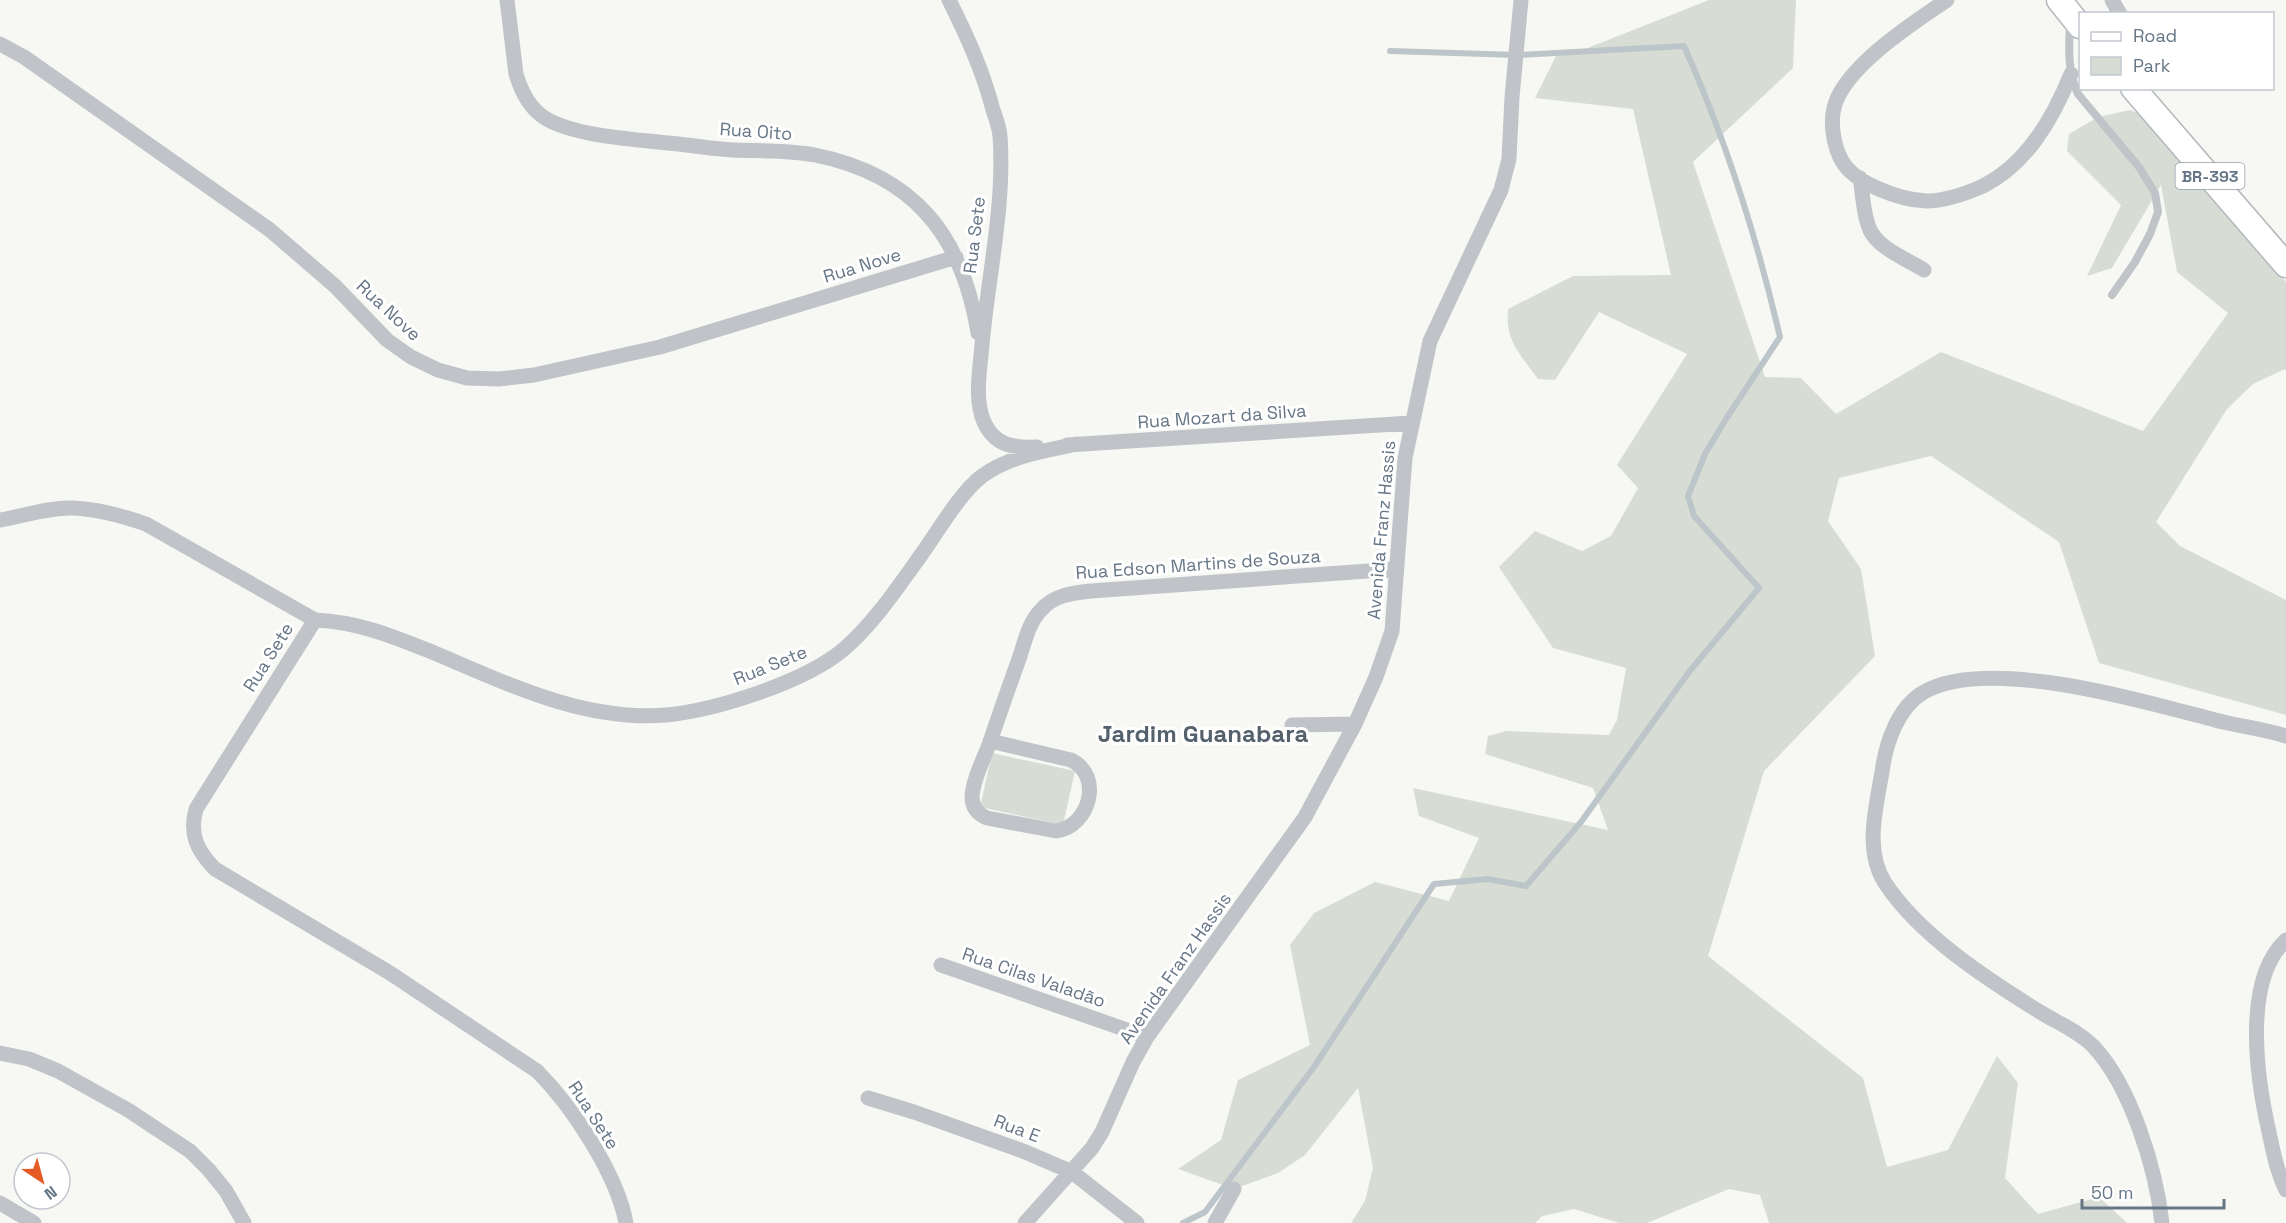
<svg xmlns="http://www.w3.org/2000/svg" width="2286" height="1223" font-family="'Space Grotesk',sans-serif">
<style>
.green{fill:#d7ddd4}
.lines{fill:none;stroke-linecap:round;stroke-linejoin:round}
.stream{stroke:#bbc5ca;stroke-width:6}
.primary-casing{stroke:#b4b8bd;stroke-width:27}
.service{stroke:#c0c4c9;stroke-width:8}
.minor{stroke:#c0c4c9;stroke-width:15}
.primary{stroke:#fff;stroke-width:24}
.labels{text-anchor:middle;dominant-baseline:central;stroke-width:6;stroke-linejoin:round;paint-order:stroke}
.shield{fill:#fff;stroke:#949faa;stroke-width:1.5}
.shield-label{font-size:16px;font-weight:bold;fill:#667686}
.street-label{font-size:18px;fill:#667686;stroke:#fff}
.district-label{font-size:24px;font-weight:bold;fill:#54606b;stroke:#fff}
</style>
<rect width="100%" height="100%" fill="#f7f8f4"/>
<!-- green -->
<path class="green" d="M1709,0h87l-3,68 -100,94 72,215 36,1 35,36 105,-62 202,79 85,-118 -51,-41 -16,-87 -49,83 -25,8 34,-71 -54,-54 2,-17 29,-17 32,-7 23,10 133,162v90l-1,-3 -32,15 -26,25 -71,113 24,24 106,54v115l-187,-52 -40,-121 -128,-86 -92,22 -11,43 33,48 14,87 -111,115 -56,185 155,122 24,89 61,-17 49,-94 21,27 -13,95 33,36 61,-17 28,26h-358l-9,-28 -31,-6 -82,34h-28l-45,-14 -32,7 -7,7h-184l14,-22 8,-33 -15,-80 -53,67 -27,18 -44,16 -56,-20 43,-29 17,-60 72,-35 -20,-100 24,-32 61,-31 74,19 30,-63 -60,-22 -6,-28 195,42 -15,-42 -108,-34 3,-18 18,-5 103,4 8,-15 9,-52 -73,-20 -54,-81 36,-36 47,20 29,-15 27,-48 -21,-23 70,-111 -88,-42 -44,68 -17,-1c-18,-25 -33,-38 -30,-70l65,-33 98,-1 -38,-166 -98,-11 21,-42 19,-3z
M992,753l83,18 -12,54 -83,-18z"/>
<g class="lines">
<!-- stream -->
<path class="stream" d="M1183,1223l22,-11 109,-145 120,-183 54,-5 38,7 55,-64 108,-150 70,-84 -65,-72 -6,-20 17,-42 21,-35 54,-82c-23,-99 -55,-199 -96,-291l-166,9 -128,-4"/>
<!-- primary casing -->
<g class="primary-casing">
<path id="primary" d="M2059,0l21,26
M2133,88l153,177"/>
</g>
<!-- service -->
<path class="service" d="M2070,22c-1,25 -3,49 8,72l61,73 16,26 3,19 -8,22 -15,28 -23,33"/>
<!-- minor -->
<path class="minor" d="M507,0l9,74c5,17 13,34 29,44 30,19 98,22 134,26 18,2 36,5 54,6 28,1 55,0 82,5 99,20 147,80 163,178
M949,0c18,36 34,71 44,110 3,8 6,17 7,26 5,70 -12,140 -18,209 -2,24 -8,54 2,77 11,24 29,26 53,25
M1947,0c-33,22 -104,68 -113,108 -4,16 0,39 8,53 13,23 59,39 84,40 19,0 39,-7 57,-15 44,-22 70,-68 88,-112
M2112,0l8,14
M0,44l24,13 246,173 65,56 52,54 24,17 27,13 29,8 32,1 35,-4 126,-28 296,-90
M1860,178c3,17 3,37 10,52 9,19 37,29 54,40
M1067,445l344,-22
M0,520c24,-4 49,-13 73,-12 25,1 50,8 73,16l169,96
M1292,725l63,-1
M990,741l81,19c33,16 18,67 -15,71l-69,-13c-9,-4 -15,-11 -15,-21 1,-19 13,-40 19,-58 9,-27 19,-55 29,-83 5,-15 9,-34 21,-46 13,-15 31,-17 50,-19l305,-22
M2286,940c-44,40 -29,140 -17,192 4,19 8,40 17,58
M941,965l206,72
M0,1053l29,6 29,12 70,39 62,41 19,19 17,21 18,32
M868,1098l46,14 109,39 49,21 65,51
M0,1203l34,20
M626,1223c-9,-49 -54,-117 -89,-152l-147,-98 -175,-104c-18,-18 -26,-35 -19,-60l119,-189c44,2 77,16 117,32 74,31 152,70 234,63 51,-5 139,-33 178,-66 30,-26 54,-62 77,-94 18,-25 38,-61 61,-79 27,-20 63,-25 95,-32
M1025,1223l67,-75 10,-16 31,-70 14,-25 158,-220 50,-93 21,-47 16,-46 13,-173 25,-117 71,-151 8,-31 3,-62 9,-97
M1215,1223l19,-34
M2162,1223c-6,-54 -31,-137 -69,-177 -15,-15 -35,-23 -53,-34 -53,-33 -120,-76 -155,-129 -21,-33 -9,-75 -3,-111 4,-30 16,-65 42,-80 64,-37 222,10 291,28 23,6 48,9 71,16"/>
<!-- primary -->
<use href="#primary" class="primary"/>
</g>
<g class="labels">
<!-- shield labels -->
<rect class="shield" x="2175.5" y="163" width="69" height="26" rx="4.5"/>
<g class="shield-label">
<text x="2210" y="176">BR-393</text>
</g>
<!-- street labels -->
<g class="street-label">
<text transform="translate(756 131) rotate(4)">Rua Oito</text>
<text transform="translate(974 235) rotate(-83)">Rua Sete</text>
<text transform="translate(862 265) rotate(-17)">Rua Nove</text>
<text transform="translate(389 310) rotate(43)">Rua Nove</text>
<text transform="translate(1222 416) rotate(-4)">Rua Mozart da Silva</text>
<text transform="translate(1381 530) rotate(-85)">Avenida Franz Hassis</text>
<text transform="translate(1198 564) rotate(-4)">Rua Edson Martins de Souza</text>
<text transform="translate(268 657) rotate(-58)">Rua Sete</text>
<text transform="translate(770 665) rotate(-22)">Rua Sete</text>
<text transform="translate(1175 968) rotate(-55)">Avenida Franz Hassis</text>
<text transform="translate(1034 977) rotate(19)">Rua Cilas Valadão</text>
<text transform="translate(594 1115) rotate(57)">Rua Sete</text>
<text transform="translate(1017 1128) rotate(21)">Rua E</text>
</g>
<!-- district labels -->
<g class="district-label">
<text x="1203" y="733">Jardim Guanabara</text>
</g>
</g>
<!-- legend -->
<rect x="2079" y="12" width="195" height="78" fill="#ffffff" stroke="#c2c8cf" stroke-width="1.5"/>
<rect x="2091" y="32" width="30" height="9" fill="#ffffff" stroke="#c2c8cf" stroke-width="1.5"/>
<text x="2133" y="42" font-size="18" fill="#667686">Road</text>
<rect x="2091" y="57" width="30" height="18" fill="#d7ddd4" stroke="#c2c8cf" stroke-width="1.5"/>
<text x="2133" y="72" font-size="18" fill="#667686">Park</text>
<!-- north arrow -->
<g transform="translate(42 1181) rotate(144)"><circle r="28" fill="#ffffff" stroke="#c2c8cf" stroke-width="1.5"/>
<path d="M0-4.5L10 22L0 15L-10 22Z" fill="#e55b27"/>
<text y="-9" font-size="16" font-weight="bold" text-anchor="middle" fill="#667686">N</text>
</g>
<!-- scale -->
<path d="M2082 1199v9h142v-9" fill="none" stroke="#667686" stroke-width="3"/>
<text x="2091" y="1199" font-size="18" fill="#667686" stroke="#ffffff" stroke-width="4.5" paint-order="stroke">50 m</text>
</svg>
